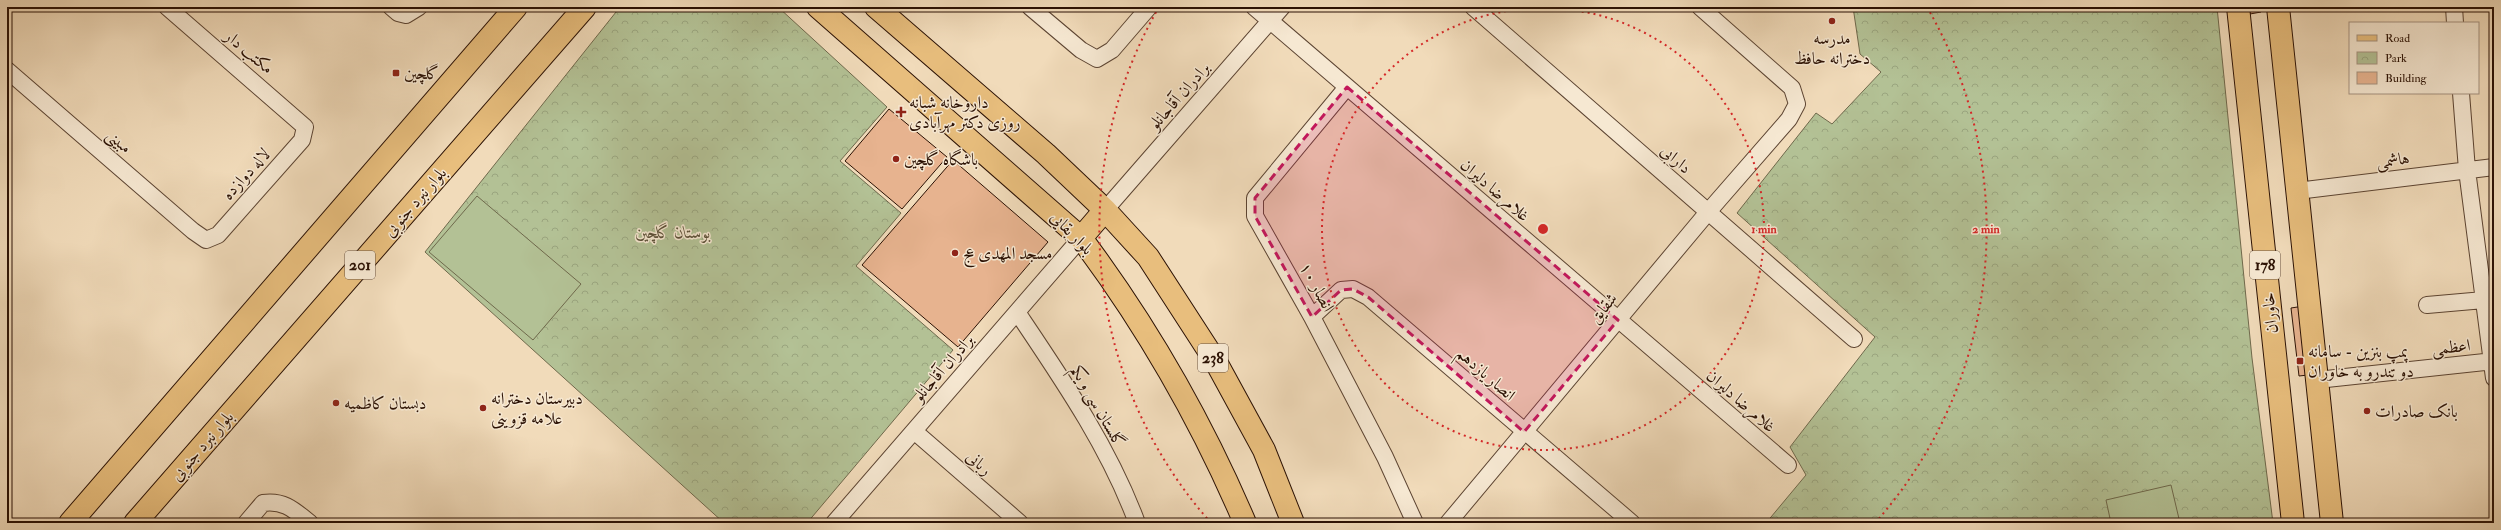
<svg xmlns="http://www.w3.org/2000/svg" width="2501" height="530" font-family="'IM FELL Double Pica',Amiri,serif">
<style>
.park{fill:url(#park-crowns);stroke:#6f694c}
.pitch{fill:#b3c195;stroke:#6f694c}
.building{fill:#e7b38f;stroke:#2b1104}
.lines{fill:none;stroke-linecap:round;stroke-linejoin:round}
.minor-casing{stroke:#5c4432;stroke-width:18}
.primary-casing{stroke:#2b1104;stroke-width:24}
.minor{stroke:#f6e8d2;stroke-width:16}
.primary{stroke:#e8be7d;stroke-width:22}
.marked{fill:#c2185b;fill-opacity:0.2;stroke:#c2185b;stroke-width:3;stroke-dasharray:8 5;stroke-linejoin:round}
.ring{fill:none;stroke:#d62828;stroke-width:2;stroke-dasharray:2 4}
.poi-dot{fill:#8f2418;stroke:#f6e8d2;stroke-width:1.5}
.labels{text-anchor:middle;dominant-baseline:central;stroke-width:3;stroke-linejoin:round;paint-order:stroke}
.shield{fill:#f6e8d2;stroke:#685242;stroke-width:1}
.shield-label{font-size:16px;font-weight:bold;fill:#2b1104}
.poi-label{font-size:17px;fill:#2b1104;stroke:#f6e8d2;text-anchor:start}
.street-label{font-size:17px;fill:#2b1104;stroke:#f6e8d2}
.park-label{font-size:17px;font-style:italic;fill:#5b4f37;stroke:#f6e8d2}
.centre{fill:#d62828;stroke:#f6e8d2;stroke-width:2}
.ring-label{font-size:12px;text-anchor:middle;font-weight:bold;fill:#d62828;stroke:#f6e8d2;stroke-width:3;stroke-linejoin:round;paint-order:stroke}
</style>
<defs>
<pattern id="park-crowns" width="20" height="18" patternUnits="userSpaceOnUse"><rect width="20" height="18" fill="#b3c195"/><path d="M2 6a3 3 0 1 1 6 0M12 15a3 3 0 1 1 6 0" fill="none" stroke="#9aa57f"/></pattern>
</defs>
<rect width="100%" height="100%" fill="#f1dbba"/>
<filter id="stains"><feTurbulence type="fractalNoise" baseFrequency=".005" numOctaves="4"/><feColorMatrix values="0 0 0 0 .2 0 0 0 0 .09 0 0 0 0 .02 0 0 0 .5 -.17"/></filter>
<radialGradient id="worn" r=".72"><stop offset=".6" stop-color="#630" stop-opacity="0"/><stop offset="1" stop-color="#630" stop-opacity=".3"/></radialGradient>
<!-- park -->
<path class="park" d="M620,7h158l109,100 -47,54 61,52 -45,53 97,84 -146,173h-83l-299,-271z
M1853,7h364l35,351 21,165h-507l40,-48 -16,-28 85,-110 -138,-124 79,-100 16,11 49,-52 -21,-18z"/>
<!-- pitch -->
<path class="pitch" d="M477,196l104,88 -48,56 -104,-88z
M2171,485l9,38h-69l-5,-23z"/>
<!-- building -->
<path class="building" d="M2249,7h11l1,5 -11,2z
M889,109l58,48 -45,52 -57,-48z
M953,160l95,82 -90,105 -96,-82z
M2304,306l4,69 -9,1 -8,-68z"/>
<g class="lines">
<!-- minor casing -->
<g class="minor-casing">
<path id="minor" d="M391,7l7,6 8,2 13,-8
M1030,7l51,43 16,9 15,-9 37,-43
M1254,7l534,458
M1473,7l381,332
M2454,7l1,16
M7,70l186,161 13,9 12,-5 84,-95 3,-13 -138,-120
M1347,87l-92,111v18l57,101 73,140 30,66
M2461,93l6,77 27,208
M2297,191l197,-24
M1105,210l177,-203
M2427,305l57,-5
M1017,312c45,67 92,135 120,211
M1312,317l29,-27 12,-1 15,8 264,226
M2317,380l177,-19
M914,431l106,92
M246,523l17,-20c21,-3 31,7 47,20
M834,523l247,-285
M1448,523l260,-311 81,-93 8,-15 -5,-16 -92,-81"/>
</g>
<!-- primary casing -->
<g class="primary-casing">
<path id="primary" d="M818,7l263,231c66,88 121,184 164,285
M876,7l170,147 59,56 43,47 68,105 48,88 29,73
M2238,7l55,516
M2278,7l54,516
M1081,238l24,-28
M70,523l446,-516
M135,523l450,-516"/>
</g>
<!-- minor -->
<use href="#minor" class="minor"/>
<!-- primary -->
<use href="#primary" class="primary"/>
</g>
<!-- marked area -->
<path class="marked" d="M1347,87l271,233 -94,112 -156,-135 -15,-8 -12,1 -29,27 -57,-101v-18z"/>
<!-- distance rings -->
<g class="ring">
<circle cx="1543" cy="229" r="221"/>
<path d="M1211 523A443 443 0 0 1 1159 7M1927 7A443 443 0 0 1 1875 523"/>
</g>
<!-- markers -->
<g class="poi-dot">
<circle cx="1832" cy="21" r="4"/>
<rect x="392" y="69" width="8" height="8" rx="2"/>
<path d="M899 106h4v4h4v4h-4v4h-4v-4h-4v-4h4z"/>
<circle cx="896" cy="159" r="4"/>
<circle cx="955" cy="253" r="4"/>
<rect x="2296" y="357" width="8" height="8" rx="2"/>
<circle cx="336" cy="403" r="4"/>
<circle cx="483" cy="408" r="4"/>
<circle cx="2367" cy="411" r="4"/>
</g>
<g class="labels">
<!-- shield labels -->
<g class="shield">
<rect x="345" y="251" width="30" height="28" rx="3"/>
<rect x="2250" y="251" width="30" height="28" rx="3"/>
<rect x="1198" y="344" width="30" height="28" rx="3"/>
</g>
<g class="shield-label">
<text x="360" y="265">201</text>
<text x="2265" y="265">178</text>
<text x="1213" y="358">238</text>
</g>
<!-- poi labels -->
<g class="poi-label">
<text x="1832" y="38" text-anchor="middle">مدرسه<tspan x="1832" dy="20">دخترانه حافظ</tspan></text>
<text x="404" y="73">گلچین</text>
<text x="909" y="102">داروخانه شبانه<tspan x="909" dy="20">روزی دکتر مهرآبادی</tspan></text>
<text x="904" y="159">باشگاه گلچین</text>
<text x="963" y="253">مسجد المهدی عج</text>
<text x="2308" y="351">پمپ بنزین - سامانه<tspan x="2308" dy="20">دو تندرو به خاوران</tspan></text>
<text x="491" y="398">دبیرستان دخترانه<tspan x="491" dy="20">علامه قزوینی</tspan></text>
<text x="344" y="403">دبستان کاظمیه</text>
<text x="2375" y="411">بانک صادرات</text>
</g>
<!-- street labels -->
<g class="street-label">
<text transform="translate(249 52) rotate(40)">مکتب دار</text>
<text transform="translate(1179 96) rotate(-49)">برادران آقاجانلو</text>
<text transform="translate(119 141) rotate(41)">مبینی</text>
<text transform="translate(1676 159) rotate(41)">دارابی</text>
<text transform="translate(2393 160) rotate(-7)">هاشمی</text>
<text transform="translate(246 174) rotate(-48)">لاله دوازده</text>
<text transform="translate(1495 190) rotate(41)">غلامرضا دلیران</text>
<text transform="translate(415 202) rotate(-49)">بلوار نبرد جنوبی</text>
<text transform="translate(1072 233) rotate(46)">بلوار بقایی</text>
<text transform="translate(1317 287) rotate(61)">انصار ۱۰</text>
<text transform="translate(1603 308) rotate(-50)">شقایق</text>
<text transform="translate(2270 313) rotate(-96)">خاوران</text>
<text transform="translate(2451 347) rotate(-6)">اعظمی</text>
<text transform="translate(943 368) rotate(-49)">برادران آقاجانلو</text>
<text transform="translate(1486 374) rotate(41)">انصار یازدهم</text>
<text transform="translate(1741 401) rotate(41)">غلامرضا دلیران</text>
<text transform="translate(1098 406) rotate(60)">گلستان سی و یکم</text>
<text transform="translate(202 446) rotate(-49)">بلوار نبرد جنوبی</text>
<text transform="translate(979 463) rotate(41)">ربانی</text>
</g>
<!-- park labels -->
<g class="park-label">
<text x="673" y="232">بوستان گلچین</text>
</g>
</g>
<circle cx="1543" cy="229" r="6" class="centre"/>
<g class="ring-label">
<text x="1764" y="233">1 min</text>
<text x="1986" y="233">2 min</text>
</g>
<!-- margin -->
<rect width="2501" height="530" fill="none" stroke="#f1dbba" stroke-width="24"/>
<rect x="8" y="8" width="2485" height="514" fill="none" stroke="#2b1104" stroke-width="2"/>
<rect x="12" y="12" width="2477" height="506" fill="none" stroke="#2b1104"/>
<!-- legend -->
<rect x="2349" y="22" width="130" height="72" fill="#f6e8d2" stroke="#a59280"/>
<rect x="2357" y="35" width="20" height="6" fill="#e8be7d" stroke="#a59280"/>
<text x="2385" y="42" font-size="12" fill="#2b1104">Road</text>
<rect x="2357" y="52" width="20" height="12" fill="url(#park-crowns)" stroke="#a59280"/>
<text x="2385" y="62" font-size="12" fill="#2b1104">Park</text>
<rect x="2357" y="72" width="20" height="12" fill="#e7b38f" stroke="#a59280"/>
<text x="2385" y="82" font-size="12" fill="#2b1104">Building</text>
<rect width="100%" height="100%" filter="url(#stains)"/>
<rect width="100%" height="100%" fill="url(#worn)"/>
</svg>
